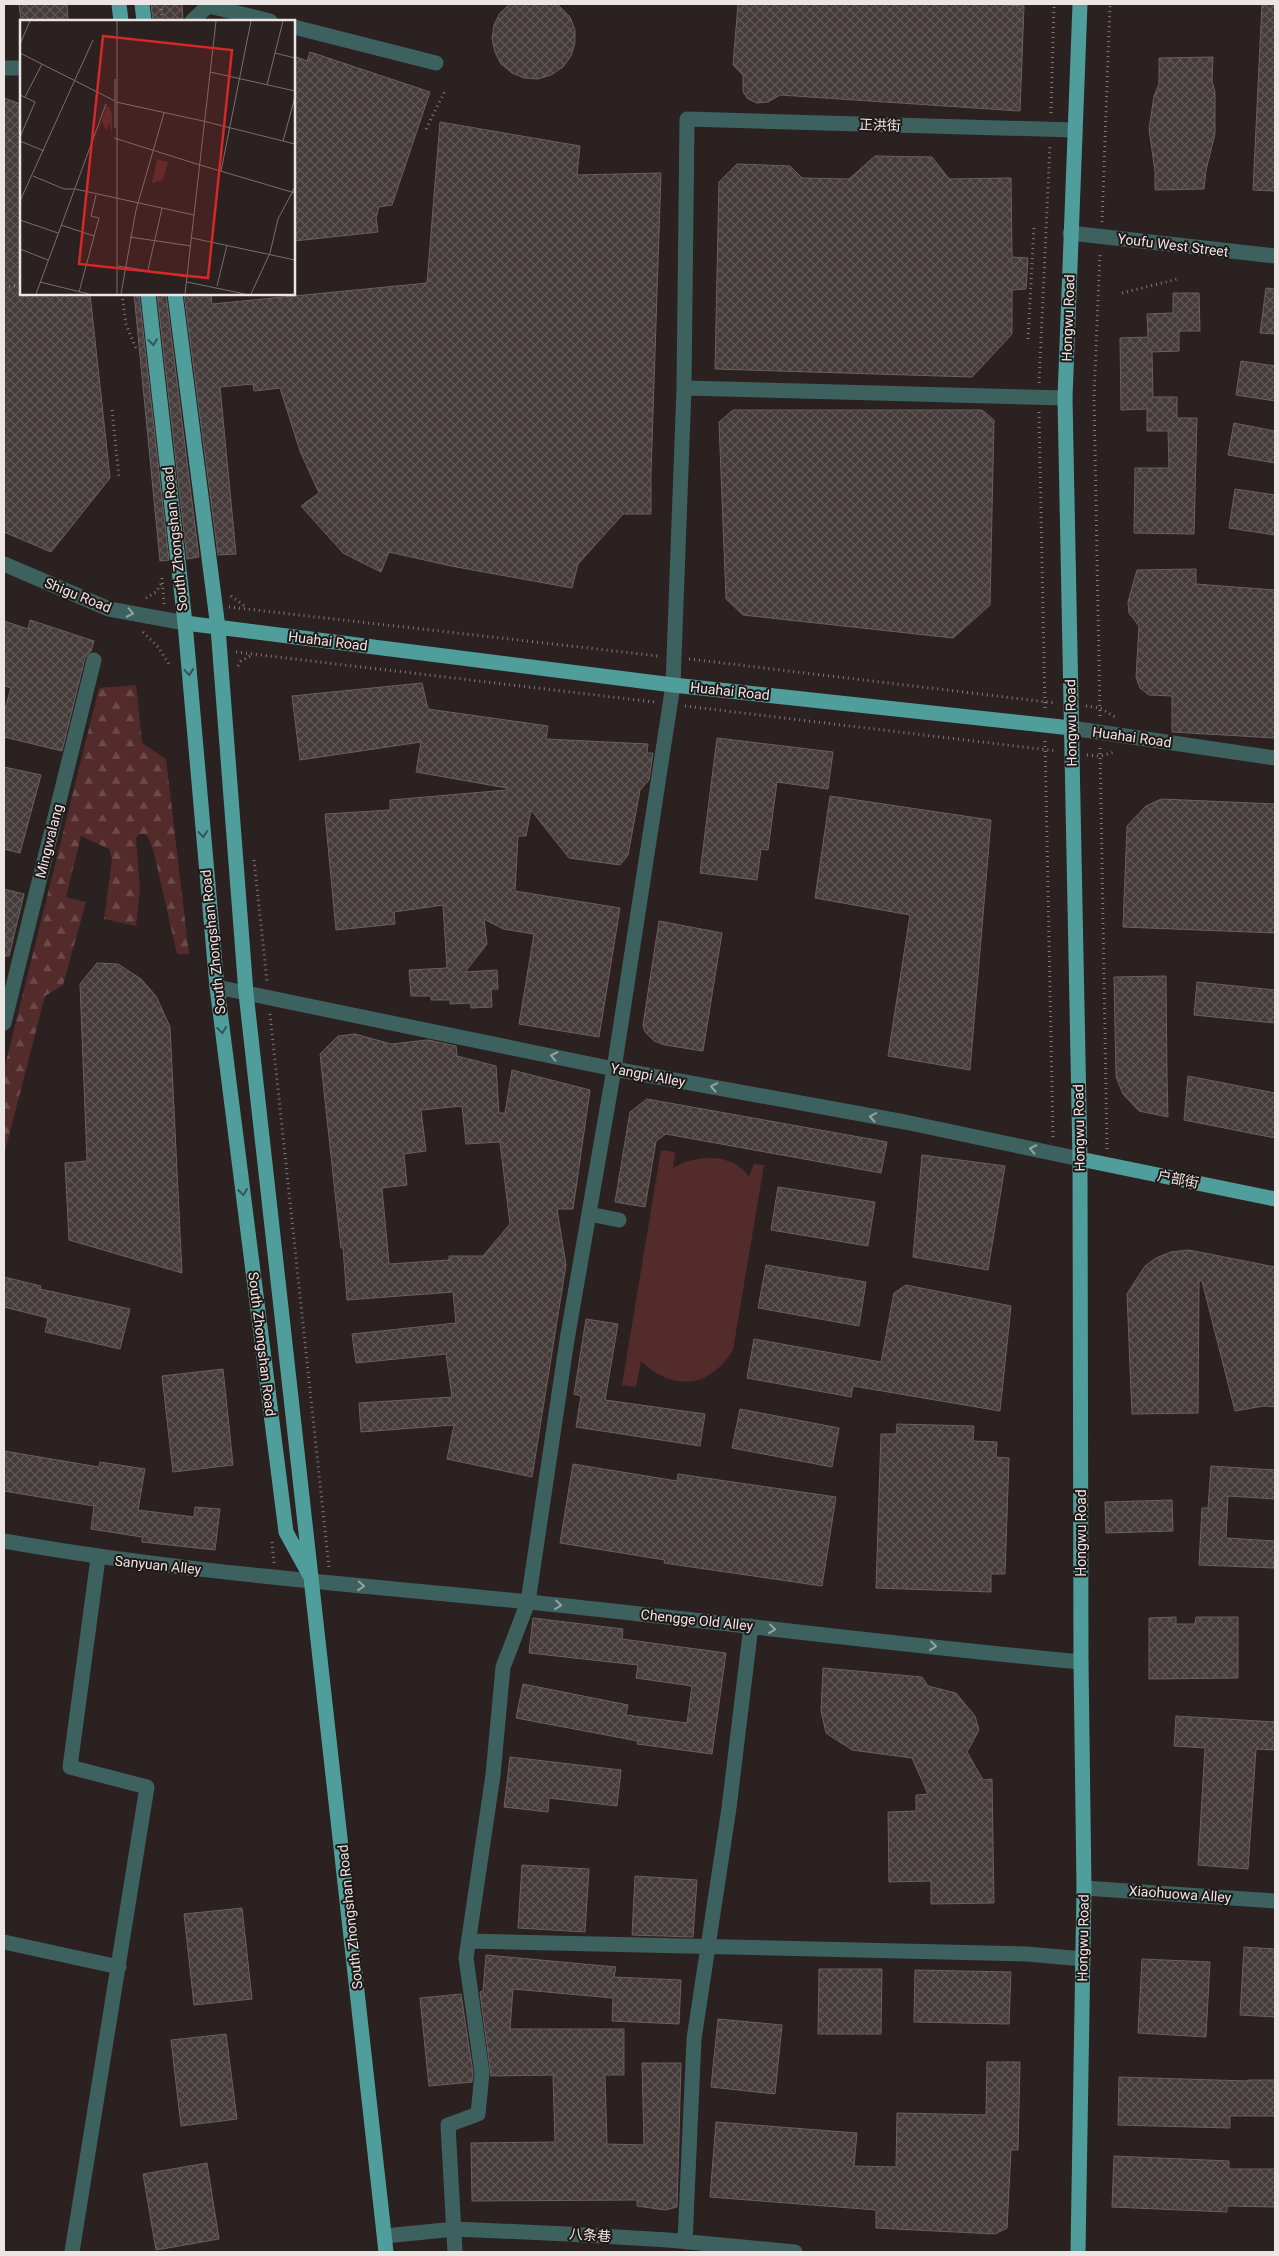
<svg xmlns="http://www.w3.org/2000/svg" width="1279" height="2256" font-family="Roboto,'Noto Sans SC',sans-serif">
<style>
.forest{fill:url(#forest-firs)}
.park{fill:#542b2b}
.building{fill:url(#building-cross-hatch);stroke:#6b5f5f;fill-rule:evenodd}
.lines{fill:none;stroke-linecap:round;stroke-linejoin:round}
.path{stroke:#827a79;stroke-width:3;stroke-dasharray:1 4;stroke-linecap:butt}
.minor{stroke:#3d615f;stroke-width:15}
.major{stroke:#4f9e9b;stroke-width:15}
.oneway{stroke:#355452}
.oneway2{stroke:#94a3a2}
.labels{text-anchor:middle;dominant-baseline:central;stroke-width:4;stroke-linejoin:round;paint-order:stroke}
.street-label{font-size:14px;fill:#ebe5e4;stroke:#201717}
.inset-road{fill:none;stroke:#776f6e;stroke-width:1}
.view{fill:#d62828;fill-opacity:0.15;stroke:#d62828;stroke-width:2.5}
.inset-edge{fill:none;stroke:#ebe5e4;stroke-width:2.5}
</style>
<defs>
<pattern id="forest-firs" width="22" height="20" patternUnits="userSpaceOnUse" patternTransform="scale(1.25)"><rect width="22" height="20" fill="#542b2b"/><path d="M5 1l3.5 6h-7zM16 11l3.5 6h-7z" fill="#6d4a4a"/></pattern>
<pattern id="building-cross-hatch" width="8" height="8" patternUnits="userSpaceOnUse" patternTransform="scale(1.25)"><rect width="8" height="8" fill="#453b3b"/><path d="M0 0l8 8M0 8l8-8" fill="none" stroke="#605757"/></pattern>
</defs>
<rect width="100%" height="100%" fill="#2a2120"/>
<!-- forest -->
<path class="forest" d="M136,685l6,58 24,16 23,195h-12l-23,-101 -5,-14 -4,-5h-5l-4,4 4,51 -4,37 -32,-7 8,-60 -3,-10 -28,-13 -15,61 20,5 -23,83 -18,11 -41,159v-85l95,-382z"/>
<!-- park -->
<path class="park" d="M661,1150l14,2 -2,16c24,-14 60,-15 76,9l5,-13 10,1 -31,185c-17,27 -42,41 -73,25 -7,-3 -13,-9 -19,-14l-5,26 -14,-2z"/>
<!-- building -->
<path class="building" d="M19,4h48l1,17h-47z
M151,4h31l1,17h-30z
M510,4h47l13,13 5,13v13l-4,13 -8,11 -12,8 -13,4 -14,-1 -12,-5 -11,-9 -6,-12 -3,-13 2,-14 6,-12z
M738,4h258l28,2 -4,105 -240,-16 -12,7 -11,1 -9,-4 -5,-7v-17l-10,-10z
M1262,4h13v187l-22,-1z
M310,52l120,40 -38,113 -13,2 -3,11 2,14 -84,9v-185l13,5z
M1213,57l-1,24 3,11v42l-9,36 -2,19 -49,1v-19l-6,-42 5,-33 5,-12v-26z
M4,98l17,6v190h69l20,184 -59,74 -47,-20z
M440,122l140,24 -3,29 84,-2 -10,300v41h-28l-45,50 -6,24 -121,-22 -62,-14 -8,20 -38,-19 -42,-47 18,-13 -19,-42 -20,-63 -26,3 -1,-7 -33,3 16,167 -18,1 -34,-261h27l1,10 215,-21z
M875,156l57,1 17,22 62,-1 1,79 16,1 -2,31 -14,1v44l-40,43 -257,-8 4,-187 18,-18 53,2 12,12 47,1z
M1266,288l9,1v45l-15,-1z
M1173,293h26l1,38h-21v20l-27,1 1,45h24v21h20l-3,116 -60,-1 1,-65h34l-1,-37h-21v-22l-26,1 -1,-72 28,-1 -1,-23 26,-1z
M134,294h5l30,266 -9,1z
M157,294h9l33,263 -12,2z
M1241,361l34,5v35l-39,-6z
M733,410h249l12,10 -4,185 -37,33 -210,-23 -17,-16 -7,-177z
M1234,423l41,8v32l-47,-8z
M1235,489l40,6v40l-46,-7z
M1196,569v15l79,6v148l-103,-6v-36l-23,-1 -9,-7 -4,-11 3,-51 -10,-13 -1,-11 9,-32z
M30,620l64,21 -3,10 -6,7 -23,93 -58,-14v-25l7,-24 -7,-2v-65l24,8z
M422,683l6,26 120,17 -2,13 102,5 -1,9h6l-4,27 -9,10 -12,65 -8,10 -51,-7 -38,-48 -5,26h-8l-3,55 105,17 -21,129 -80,-13 15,-90 -31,-5 -19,-10 3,25 -22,28 32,-2 1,19h-7l1,18 -21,1v-5l-21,1v-4h-19v-4h-20l-2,-26 38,-2 -4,-63 -49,7 1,12 -59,6 -11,-116 65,-4v-10l117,-10v-2l-91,-16 5,-30 -121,18 -8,-64z
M717,738l116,14 -5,37 -51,-7 -9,68 -7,-1 -4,31 -57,-7z
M4,767l37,8 -21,78 -16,-4z
M830,796l161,24 -21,250 -82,-14 22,-141 -95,-17z
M1161,799l114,5v129l-152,-6 4,-101 19,-20z
M4,889l20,5 -15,62h-5z
M659,921l63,12 -19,118 -38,-6 -11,-4 -9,-9 -2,-7z
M97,963l21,1 23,15 15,17 14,31 12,246 -113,-33 -4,-77 22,-2 -7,-177z
M1166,976l1,101 1,40 -29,-6 -16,-17 -7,-17 -2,-100z
M1197,982l78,8v33l-81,-8z
M355,1034l36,10 37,-4 28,6 1,10 39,10 3,47h6l7,-43 78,20 -17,119h-16l9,56 -34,212 -85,-18 7,-34 -93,7 -2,-29 93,-6 -6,-43 -90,9 -4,-29 104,-11 -3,-31 -106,8 -4,-52h-2l-21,-194 18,-18zM462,1106l4,38 34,-2 10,82 -27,32h-34v4l-60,4 -7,-76 25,-3 -3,-31 22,-3 -5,-41z
M1188,1076l87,17v45l-91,-18z
M647,1099l240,43 -6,31 -215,-39 -10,7 -11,66 -30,-5 15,-90z
M922,1155l83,11 -17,104 -75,-13z
M778,1187l97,15 -7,44 -97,-16z
M1189,1250l86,17v140l-11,-1 -29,5 -33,-130h-3l-1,132 -66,1 -5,-120 18,-28 11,-8 15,-6z
M766,1265l100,17 -7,44 -101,-18z
M4,1277l37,9 -1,3 90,20 -10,40 -75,-17 3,-14 -44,-11z
M906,1285l105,21 -11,105 -147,-25 -2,11 -104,-19 7,-39 127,23 13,-69z
M586,1319l32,5 -13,76 100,14 -5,32 -124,-19 5,-31 -7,-2z
M223,1369l10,96 -60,7 -11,-96z
M740,1409l99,19 -7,39 -100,-19z
M897,1424l77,2 -1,15 24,1 -1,15 13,1 -4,116h-14v18l-115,-4 5,-154h15z
M4,1451l95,16 1,-5 45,7 -7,41 56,7 1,-10 25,2 -5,41 -73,-8v-5l-51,-8 3,-23 -90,-15z
M573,1464l104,17 1,-7 158,23 -14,89 -158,-23 1,-3 -105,-17z
M1211,1466l64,4v29l-47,-3 -2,42 49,3 -1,27 -75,-3 3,-57h6z
M1172,1500l1,31 -67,2 -1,-31z
M1176,1617v7h19l1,-7h42v61l-89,1v-61z
M533,1618l90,11 -1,10 104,14 -14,101 -75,-10 1,-3 -122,-23 7,-34 105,21 -2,10 61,8 5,-37 -56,-8 2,-13 -109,-12z
M823,1668l99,9 6,9 28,7 19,23 4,14 -12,22 16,28 9,-1 2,124 -63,1v-23l-42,1 -1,-70 28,-1v-16l12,-1 -16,-36 -60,-8 -26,-17 -5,-22z
M1176,1716l99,6v28l-19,-1 -8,120 -50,-4 7,-117 -31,-2z
M510,1757l111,13 -4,36 -68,-8 -1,14 -44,-5z
M522,1865l67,4 -4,63 -67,-4z
M635,1876l62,4 -4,57 -61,-2z
M242,1908l10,91 -58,6 -10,-91z
M1244,1947l31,2v68l-35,-2z
M486,1955l130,12 -2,10 67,3 -2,44 -67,-3 1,-23 -100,-9 -3,40h114v46h-19l2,69 37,1 -2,-82h39l-4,144 -12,3 -28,-4v-6l-165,1 -1,-58 84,-1 -2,-67 -62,1 -11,-84 3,-1z
M1142,1959l68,3 -4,75 -68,-4z
M819,1969h63l-1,65h-63z
M915,1970l96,2 -2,52 -95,-2z
M461,1994l12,79 -1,9 -43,4 -9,-88z
M718,2019l64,6 -7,69 -64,-7z
M226,2034l11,85 -56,7 -10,-86z
M987,2062h33l-2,88h-7l-4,78 -12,6 -119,-6v-18l-166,-13 6,-75 141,11 -3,33 42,1 1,-54 89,2z
M1119,2077l129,4v-1h27v36h-45v12l-112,-3z
M1114,2156l115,5v8h46v38l-48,-1v6l-115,-5z
M207,2163l12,76 -63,11 -13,-76z"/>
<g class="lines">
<!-- path -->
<path class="path" d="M161,4l1,17
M1051,113l3,-109
M426,129l19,-38
M4,139l8,2
M1102,222l8,-218
M4,287l17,-2
M1122,293l56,-14
M122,294l4,30 11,27
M1028,339l6,-113
M1039,383l11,-239
M112,410l7,67
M1039,412l6,298
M162,578l2,26
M231,596l15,11
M146,598l10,-6 5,-8
M229,607l429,49
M143,632l15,15 13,20
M236,652l418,50
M689,659l366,44
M238,666l3,-5 11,-6
M685,706l371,45
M1086,706l14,2 15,9
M1100,716l-6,-319 6,-144
M1045,741l8,397
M1100,748l7,401
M1087,755l13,1 15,-4
M254,860l13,121
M270,1014l59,554
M272,1542l2,21"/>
<!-- minor -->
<path class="minor" d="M209,6l61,15
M192,21l18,-17
M294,27l142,36
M4,68h17
M1070,233l205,23
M684,388l381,10
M4,564l105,45 76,14
M1071,728l204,30
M217,987l397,82 291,53 175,37
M4,1023l90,-363
M589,1214l30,6
M4,1541c174,31 349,43 525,61 184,19 368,43 552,60
M1084,1888l191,13
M469,1941l558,13 56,5
M4,1942l115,25
M385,2236l70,-7 112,5 101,6 127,12
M685,2242l9,-203 35,-231 22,-182
M72,2252l75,-465 -77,-20 28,-209
M455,2252l-7,-127 30,-11 4,-41 -16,-115 27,-183 10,-108 25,-65 39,-262 47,-271 59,-384 11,-297 3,-269 387,11"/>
<!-- major -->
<path class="major" d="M119,4l2,17
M142,4l2,17
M148,294l37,329 32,364 69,545 23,42
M175,294l43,334 28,365 140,1259
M185,623l488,62 398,43
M1080,1159l195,40
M1078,2252l6,-364 -3,-226 -1,-503 -15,-761 15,-394"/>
</g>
<!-- one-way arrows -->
<defs><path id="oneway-chevron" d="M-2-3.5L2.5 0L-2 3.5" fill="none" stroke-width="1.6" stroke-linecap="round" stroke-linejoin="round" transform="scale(1.25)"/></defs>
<g class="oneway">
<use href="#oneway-chevron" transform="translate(153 342) rotate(84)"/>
<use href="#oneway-chevron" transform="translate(189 672) rotate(85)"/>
<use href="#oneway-chevron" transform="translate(203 834) rotate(85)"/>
<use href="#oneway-chevron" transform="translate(222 1030) rotate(83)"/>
<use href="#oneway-chevron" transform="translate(243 1192) rotate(83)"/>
</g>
<g class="oneway2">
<use href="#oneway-chevron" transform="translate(130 613) rotate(12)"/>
<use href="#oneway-chevron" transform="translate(554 1056) rotate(-168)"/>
<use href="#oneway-chevron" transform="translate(714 1087) rotate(-169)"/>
<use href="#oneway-chevron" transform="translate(873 1117) rotate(-170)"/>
<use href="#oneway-chevron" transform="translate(1033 1149) rotate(-168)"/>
<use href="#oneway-chevron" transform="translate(361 1586) rotate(5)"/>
<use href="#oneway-chevron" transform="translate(558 1605) rotate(6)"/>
<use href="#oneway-chevron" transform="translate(772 1629) rotate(6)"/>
<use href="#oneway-chevron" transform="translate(933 1646) rotate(6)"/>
</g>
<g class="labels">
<!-- street labels -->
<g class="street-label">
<text transform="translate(880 125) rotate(2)">正洪街</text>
<text transform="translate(1173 245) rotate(7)">Youfu West Street</text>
<text transform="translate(1068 318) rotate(-88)">Hongwu Road</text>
<text transform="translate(175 539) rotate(-96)">South Zhongshan Road</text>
<text transform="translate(78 595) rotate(22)">Shigu Road</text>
<text transform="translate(328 641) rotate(7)">Huahai Road</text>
<text transform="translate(730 691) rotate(6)">Huahai Road</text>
<text transform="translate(1071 723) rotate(-91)">Hongwu Road</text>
<text transform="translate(1132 737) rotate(8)">Huahai Road</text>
<text transform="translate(49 841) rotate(-76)">Mingwalang</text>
<text transform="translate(213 942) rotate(-96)">South Zhongshan Road</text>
<text transform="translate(648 1075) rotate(11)">Yangpi Alley</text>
<text transform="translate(1079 1128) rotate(-91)">Hongwu Road</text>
<text transform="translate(1178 1179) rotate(11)">户部街</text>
<text transform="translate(262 1344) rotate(83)">South Zhongshan Road</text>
<text transform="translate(1081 1533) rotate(-90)">Hongwu Road</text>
<text transform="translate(158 1565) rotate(6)">Sanyuan Alley</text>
<text transform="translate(697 1620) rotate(6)">Chengge Old Alley</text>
<text transform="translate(1180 1894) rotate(4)">Xiaohuowa Alley</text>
<text transform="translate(350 1917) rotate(-96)">South Zhongshan Road</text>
<text transform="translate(1083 1938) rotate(-89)">Hongwu Road</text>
<text transform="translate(590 2235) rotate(4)">八条巷</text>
</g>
</g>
<!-- overview -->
<g transform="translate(20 20)">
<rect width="275" height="275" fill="#2a2120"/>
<path d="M86,87h3l3,8v20l-3,-13 -2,9 -5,-9 -12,35z" fill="#542b2b"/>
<path d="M137,139l11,3 -5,18 -11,3z" fill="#542b2b"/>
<path class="inset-road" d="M97,1v273M0,24l10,-23M0,33l95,48M255,33l20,5M190,52l85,19M247,65l16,-64M0,75l15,7 -15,35M5,77l17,-33M96,82l87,19M183,101l92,23M95,108v-49M94,118l86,27M0,121l24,10M263,121l12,-44M180,145l95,28M201,151l30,-150M13,156l31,13h11l119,26M0,181l73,-161M0,200l38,13M41,205l33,11M110,217l61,9M172,218l103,22M0,229l28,11M98,246l70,11M128,250l14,-62M20,262l49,12M167,262l58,12M197,266l10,-41M59,272l20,-74 -8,-2 5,-21M16,274l70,-190M101,274l15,-84 28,-97M165,274l31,-273M231,274l19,-41 8,-34 17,-32"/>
<path class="view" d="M83,16l129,14 -24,228 -129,-14z"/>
<rect width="275" height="275" class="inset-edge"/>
</g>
<!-- border -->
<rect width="1279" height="2256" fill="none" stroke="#ebe5e4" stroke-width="10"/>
</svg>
